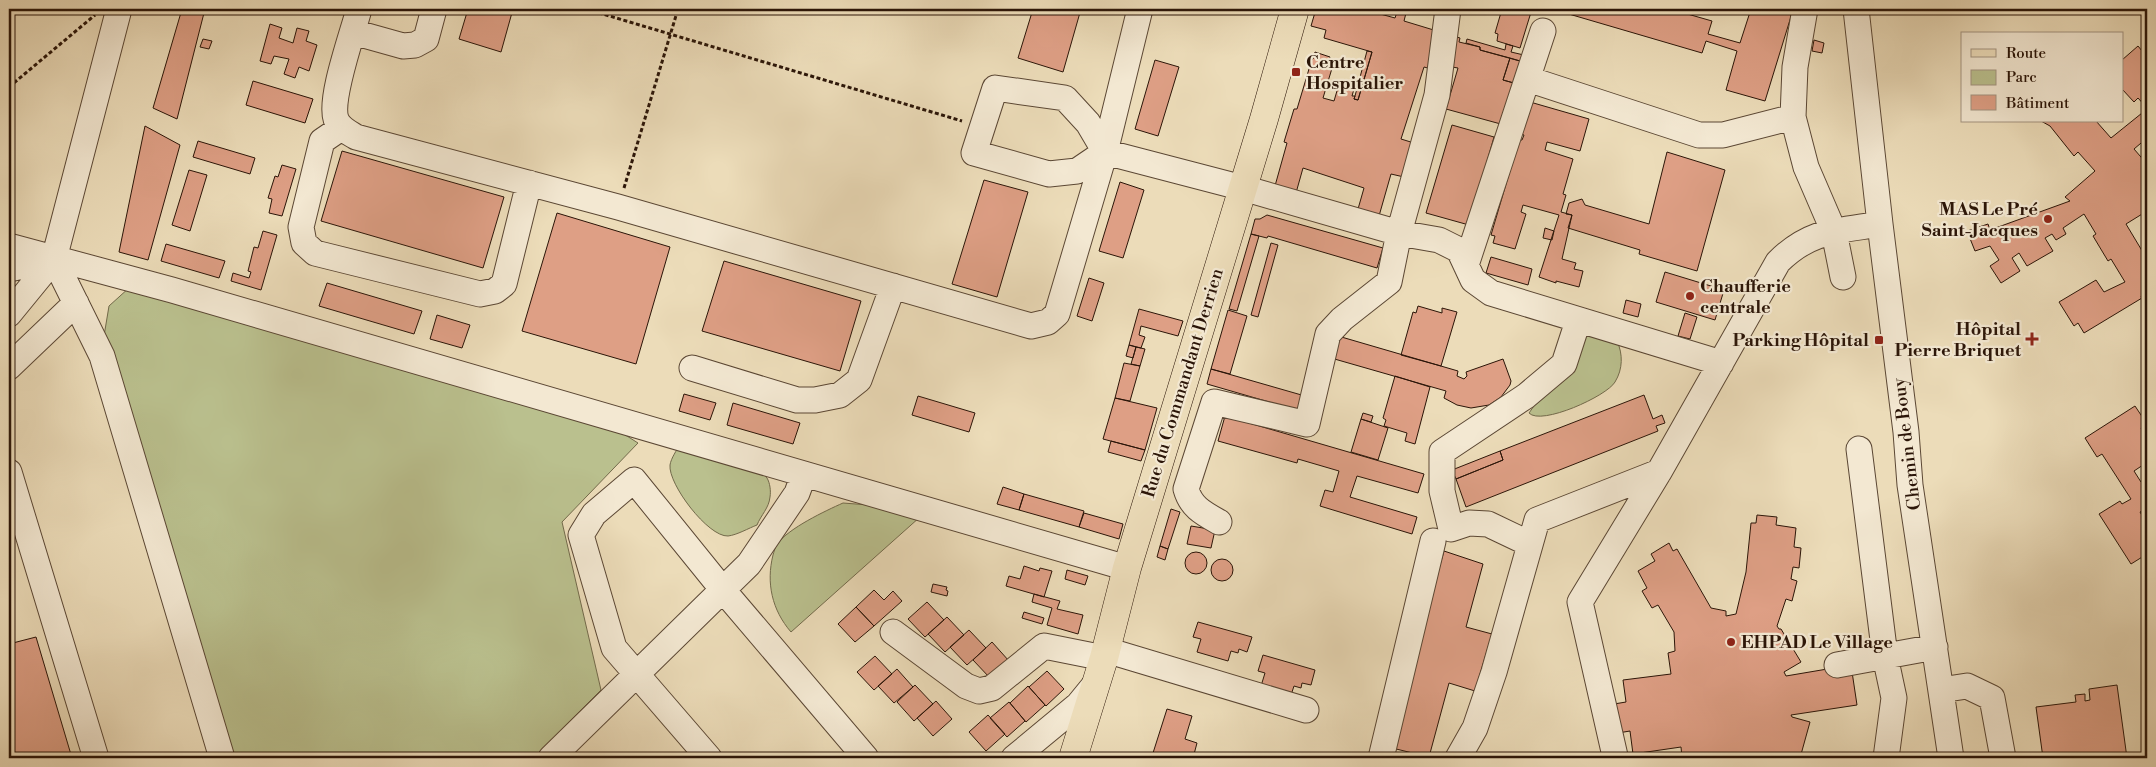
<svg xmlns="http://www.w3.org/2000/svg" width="2156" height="767" font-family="'Libre Bodoni',serif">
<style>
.green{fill:#bac08e;stroke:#726a4b}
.building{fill:#de9f85;stroke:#2b1508}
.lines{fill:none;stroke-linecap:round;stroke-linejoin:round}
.minor-casing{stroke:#5b4734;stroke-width:27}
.major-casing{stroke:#2b1508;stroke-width:29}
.path{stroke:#2b1508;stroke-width:3;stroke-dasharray:4 2.5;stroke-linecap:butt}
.minor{stroke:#f3e8d2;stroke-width:25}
.major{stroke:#ecdcb9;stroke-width:28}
.poi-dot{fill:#8f2418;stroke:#f3e8d2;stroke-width:2}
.labels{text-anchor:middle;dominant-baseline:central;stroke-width:4.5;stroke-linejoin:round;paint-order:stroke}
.poi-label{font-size:18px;font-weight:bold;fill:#2b1508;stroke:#f3e8d2;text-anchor:start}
.street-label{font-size:18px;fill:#2b1508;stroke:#f3e8d2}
</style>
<rect width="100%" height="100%" fill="#ecdcb9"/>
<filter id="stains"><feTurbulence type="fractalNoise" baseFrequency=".004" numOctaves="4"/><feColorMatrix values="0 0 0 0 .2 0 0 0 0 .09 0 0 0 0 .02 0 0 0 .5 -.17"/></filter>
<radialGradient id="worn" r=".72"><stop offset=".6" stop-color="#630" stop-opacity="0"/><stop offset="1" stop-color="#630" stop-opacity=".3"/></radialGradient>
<!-- green -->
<path class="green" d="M130,287l489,144 19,12 -76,79 39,168 -68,68h-301l-128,-422 5,-30z
M1590,332l27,9c6,13 6,28 -2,41 -8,14 -74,44 -86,31 20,-27 35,-58 61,-81z
M680,444c16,5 80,22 87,34 3,5 4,13 3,19 -1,11 -9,18 -13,28 -8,3 -20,10 -29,11 -20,1 -60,-52 -58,-71 1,-7 7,-15 10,-21z
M843,503l26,2 51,12 -129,115c-19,-22 -25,-49 -18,-77 1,-3 2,-8 4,-11 12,-16 48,-33 66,-41z"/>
<!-- building -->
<path class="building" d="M182,9h23l-28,110 -24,-11z
M468,9h45l-12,43 -42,-13z
M1033,9h48l-18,63 -45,-14z
M1316,9h46l33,9 3,-9h9l-3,12 56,17 -1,4 21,5v3l30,8 -7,22 18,5 -13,41 -62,-17 12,-41 -6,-1 -2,7 -26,-7 -23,72 13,4 -10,34 -13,-3 -12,42 -21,-7 6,-21 -61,-20 -9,32 -21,-7 14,-50 -3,-1 10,-33h3l15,-50h1l2,-7 15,5 -2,6 5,2 -10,33 11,3 5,-17 15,5 -2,7h3l-1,3 4,1 14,-48 -48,-14 2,-8 -15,-4z
M1502,9h30l-12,39 -23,-7 1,-7 -3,-1z
M1563,9h107l42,12 -4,13 32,9 11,-34 42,1 -28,91 -39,-11 11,-39 -31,-10 -4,12 -140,-41z
M270,24l12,4 -3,10 14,5 4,-15 12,3 -3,10 11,4 -8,26 -10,-4 -4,11 -11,-4 5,-15 -15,-3 -3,8 -11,-3z
M203,39l9,2 -3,8 -9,-2z
M1467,39l38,11 1,-6 7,2 -2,6 17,4 -1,7 -47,-13v-3l-14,-4z
M1814,40l10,3 -2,10 -10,-2z
M2138,46l9,11v51l-9,-10 -4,4 -12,-13v-29z
M1367,51l5,1 -14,48 -4,-1 1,-3z
M1510,58l17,5 -6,22 -18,-5z
M1155,60l24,7 -21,69 -23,-7z
M253,81l60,18 -8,24 -59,-18z
M1530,102l59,17 -9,32 -33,-9 -2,8 28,9 -10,35 3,1 -5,17 11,3 -10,44 14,4 -2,6 9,2 -4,16 -23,-6v2l-17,-6 20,-62 -36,-10 -2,7 5,2 -11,35 -22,-6 2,-7 -4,-1 28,-95h3l2,-5 -3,-1z
M2147,109v29l-13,11 13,15v47l-21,13 21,35v33l-6,4 1,2 -58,35 -6,-10 -4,3 -15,-24 37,-22 8,12 21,-10 -14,-23 -3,2 -15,-25 3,-2 -12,-20 -21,14 3,6 -10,6 -4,-6 -7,4 8,13 -26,15 -8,-13 -7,5 8,13 -19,12 -11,-17 9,-6 -9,-14 -15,5 -8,-20 21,-7 2,6 80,-29 -5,-4 30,-26 -17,-19 -4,4 -24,-30 -9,-5h55l15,17z
M1452,125l42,12 -25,88 -43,-12z
M145,126l35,19 -32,115 -29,-8z
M198,141l57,17 -5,16 -57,-17z
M342,151l162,46 -21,71 -162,-47z
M1667,152l58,18 -28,101 -58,-17 1,-4 -72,-22 4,-13 -6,-1 3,-11 13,-4 3,6 64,19z
M282,165l14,4 -14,47 -13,-3 3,-14 -4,-1 7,-22 3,1z
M189,170l18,5 -17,56 -18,-6z
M984,180l44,12 -31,105 -45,-13z
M1120,182l24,8 -21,68 -24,-7z
M557,213l113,34 -34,117 -114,-33z
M1267,215l116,33 -6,20 -109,-32 -1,2 -16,-4 4,-15h5z
M1545,228l9,3 -2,9 -9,-2z
M263,231l14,4 -16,55 -30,-9 2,-8 16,5 2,-6 -3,-1 6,-24 4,1z
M1251,234l8,2 -22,75 -8,-2z
M1271,243l7,2 -20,72 -7,-2z
M166,244l59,17 -6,17 -58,-17z
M1491,257l41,12 -4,16 -42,-12z
M724,261l137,40 -21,70 -138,-40z
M1665,272l59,18 -9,30 -59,-18z
M1089,278l15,5 -12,38 -15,-5z
M327,283l95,28 -8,23 -95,-28z
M1626,300l15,4 -3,13 -15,-4z
M1418,306l24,7v-5l15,4 -16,54 -40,-11 12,-43 3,1z
M1139,309l44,12 -5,15 -37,-10 -2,9 6,2 -4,11 -12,-3z
M1228,310l19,6 -17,58 -19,-5z
M1685,313l12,4 -7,22 -12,-3z
M437,315l33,10 -8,23 -32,-9z
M1338,336l120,35 -1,5 7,3 3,-3 -1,-4 37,-13 8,22 -1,4 -9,12 -12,8 -18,3 -14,-3 -13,-7 2,-7 -115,-33z
M1129,345l7,2 -3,11 -7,-2z
M1136,347l9,2 -5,17 -9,-2z
M1124,363l16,3 -10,35 -15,-3z
M1211,369l94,27 -5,15 -93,-27z
M1395,376l35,11 -15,57 -10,-3 2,-8 -23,-7 2,-6 -3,-2z
M684,394l32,9 -6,17 -31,-9z
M1644,395l9,24 9,-4 3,8 -9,3 2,5 -192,76 -10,-28 47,-19 -3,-9z
M918,396l57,17 -6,19 -57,-17z
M1115,398l42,10 -12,42 -42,-11z
M733,403l67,20 -7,21 -66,-19z
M2135,406l12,18 -6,4 6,10v34l-4,-7 -9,6 7,11 6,-4v30l-7,4 7,12v30l-16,10 -32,-50 21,-13 2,3 9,-5 -29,-45 -5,3 -12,-19z
M1363,413l10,3 -2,6 -10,-3z
M1225,416l199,58 -6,19 -61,-17 -7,21 67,20 -5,17 -92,-28 5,-16 8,2 6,-21 -41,-12 -1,4 -79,-22z
M1361,419l27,9 -10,32 -27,-8z
M1111,441l34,9 -4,11 -33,-9z
M1500,451l3,9 -47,19 -4,-9z
M1003,487l21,7 -5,16 -22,-6z
M1024,494l60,17 -5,16 -60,-17z
M1171,509l9,3 -12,37 -8,-3z
M1084,513l39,11 -4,15 -40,-12z
M1757,515l20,2 -1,8 20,3 -2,19 7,1 -2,20 -6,-1 -2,12 6,2 -5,20 -6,-2 -9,27 2,3h2l20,33 -17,10 2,4 65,-11 6,40 -66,10 1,2 18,5 -10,36h-118l-1,-11 -48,7 -3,-23 -12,2 -4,-29 12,-2 -3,-22 48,-6 -3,-21 7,-2 -1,-19 -16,-27 -6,3 -10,-17 5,-3 -9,-17 17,-10 -4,-7 18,-11 4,8 4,-2 34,59 15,3v5l10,-2 10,-42 5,-49h5z
M1191,526l24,4 -4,18 -24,-4z
M1160,546l8,3 -3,11 -8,-3z
M1444,551l39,13 -17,63 26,7 -17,57 -26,-8 -20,74 -41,-10z
M1185 563a11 11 0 1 1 22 0a11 11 0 1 1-22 0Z
M1211 570a11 11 0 1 1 22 0a11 11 0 1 1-22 0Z
M1024,566l15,5 1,-3 12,3 -8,26 -38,-11 3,-10 11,3z
M1067,570l21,6 -3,9 -20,-6z
M933,584l14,3 -1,3 2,1 -1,5 -16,-4z
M874,590l10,10 9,-9 9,10 -28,25 -18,-19z
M1034,594l26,7 -3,8 26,6 -5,19 -31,-9 5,-17 -20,-6z
M927,602l17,18 -19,17 -17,-18z
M856,607l18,19 -19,16 -17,-18z
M1024,612l20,6 -2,6 -20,-6z
M947,617l17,18 -19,17 -17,-18z
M1198,622l54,15 -5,15 -8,-3 -1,4 -7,-2 -3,10 -31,-9 4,-13 -8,-2z
M969,630l17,18 -19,17 -17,-18z
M36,637l36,121h-58l-5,-18v-96z
M992,642l17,19 -19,17 -17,-18z
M1263,655l52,15 -4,15 -9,-2 -1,5 -7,-2 -3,9 -30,-9 4,-13 -7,-2z
M875,656l17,18 -18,16 -17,-18z
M897,669l16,18 -19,16 -16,-17z
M1047,671l17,18 -18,17 -17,-19z
M915,685l18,19 -19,17 -17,-19z
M2117,685l10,73h-84l-7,-51 40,-5 -1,-7 10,-1v7l5,-1 -1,-11z
M1028,686l17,19 -19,17 -16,-19z
M936,701l16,18 -19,17 -16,-18z
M1009,702l16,19 -18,16 -17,-19z
M1167,709l25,7 -7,23 12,4 -4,15h-23l-17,-5z
M988,715l17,19 -19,17 -17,-19z"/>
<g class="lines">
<!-- minor casing -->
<g class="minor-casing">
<path id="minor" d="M359,9c-6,24 -30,89 -23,110 3,9 12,13 20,18l262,70 413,119 17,-4 9,-8 48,-162 35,-143
M1805,9l-10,58 -2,50 13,50 28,65 9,45
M1856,9l24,215 26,208 4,53 41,273
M353,32l50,14 12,-1 11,-6 8,-30
M1528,79l171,56h24l70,-18
M341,128l-19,13 -21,86 3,16 11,10 165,41 15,-3 9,-7 25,-101
M1105,152l-17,-29 -23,-25 -70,-10 -21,65 75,21 28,-3 28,-19 138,36 156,45 40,7 20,10 14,30 18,13 230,70
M9,246l163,44 955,278
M54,259l48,97 120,402
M1466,265l77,-234
M9,269l42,-9
M9,314l45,-55 65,-250
M9,367l67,-64
M692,368l105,32h18l25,-5 19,-15 34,-94
M1859,449l26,207 9,42 -8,60
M9,472l87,286
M1219,522c-16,-9 -28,-15 -33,-33l28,-87 93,22 21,-90 14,-15 47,-37 10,-49 38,-138 11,-86
M1530,544l-42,-20 -19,-1 -18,6 -9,-38v-39l84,-56 38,-32 14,-43
M893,632l73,54 13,5 13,-3 52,-42 60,12
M1106,650l200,60
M1837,665l98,-18
M1941,690l26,-4 25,12 11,60
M1615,756l-35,-154 79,-130 119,-210c32,-32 59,-31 102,-38
M551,758l198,-194 48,-71 7,-19
M709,758l-95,-110 -33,-113 13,-21 40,-34 89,110 143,168
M1014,758l64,-53 18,-22
M1381,758l52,-217
M1458,758l17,-30 19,-56 43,-152 122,-48"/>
</g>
<!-- major casing -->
<g class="major-casing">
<path id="major" d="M1073,758l31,-100 23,-90 137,-449 31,-110"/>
</g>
<!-- path -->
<path class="path" d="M586,9l376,112
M9,87l86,-72
M624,188l54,-179"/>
<!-- minor -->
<use href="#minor" class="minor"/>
<!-- major -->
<use href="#major" class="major"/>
</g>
<!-- markers -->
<g class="poi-dot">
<rect x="1291" y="67" width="10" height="10" rx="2.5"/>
<circle cx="2048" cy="219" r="5"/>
<circle cx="1690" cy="296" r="5"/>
<path d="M2029.5 331.5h5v5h5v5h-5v5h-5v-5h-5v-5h5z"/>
<rect x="1874" y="335" width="10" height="10" rx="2.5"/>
<circle cx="1731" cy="642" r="5"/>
</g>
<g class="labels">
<!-- poi labels -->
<g class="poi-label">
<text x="1306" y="62">Centre<tspan x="1306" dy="21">Hospitalier</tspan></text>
<text x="2038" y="209" text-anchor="end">MAS Le Pré<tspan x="2038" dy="21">Saint-Jacques</tspan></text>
<text x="1700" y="286">Chaufferie<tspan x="1700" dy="21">centrale</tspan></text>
<text x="2021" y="329" text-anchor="end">Hôpital<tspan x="2021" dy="21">Pierre Briquet</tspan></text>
<text x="1869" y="340" text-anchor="end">Parking Hôpital</text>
<text x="1741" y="642">EHPAD Le Village</text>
</g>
<!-- street labels -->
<g class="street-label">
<text transform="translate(1183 383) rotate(-73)">Rue du Commandant Derrien</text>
<text transform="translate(1907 444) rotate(-97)">Chemin de Bouy</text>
</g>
</g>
<!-- margin -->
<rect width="2156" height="767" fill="none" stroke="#ecdcb9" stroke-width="30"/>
<rect x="10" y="10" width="2136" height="747" fill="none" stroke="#2b1508" stroke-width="2.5"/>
<rect x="15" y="15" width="2126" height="737" fill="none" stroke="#2b1508"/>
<!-- legend -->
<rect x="1961" y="32" width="162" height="90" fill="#f3e8d2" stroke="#a39481"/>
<rect x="1971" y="49" width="25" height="8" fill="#ecdcb9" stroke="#a39481"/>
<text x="2006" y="58" font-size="15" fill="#2b1508">Route</text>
<rect x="1971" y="70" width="25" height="15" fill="#bac08e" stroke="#a39481"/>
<text x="2006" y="82" font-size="15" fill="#2b1508">Parc</text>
<rect x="1971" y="95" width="25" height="15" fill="#de9f85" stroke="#a39481"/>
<text x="2006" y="108" font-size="15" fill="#2b1508">Bâtiment</text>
<rect width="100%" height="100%" filter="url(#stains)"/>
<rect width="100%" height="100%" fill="url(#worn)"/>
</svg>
